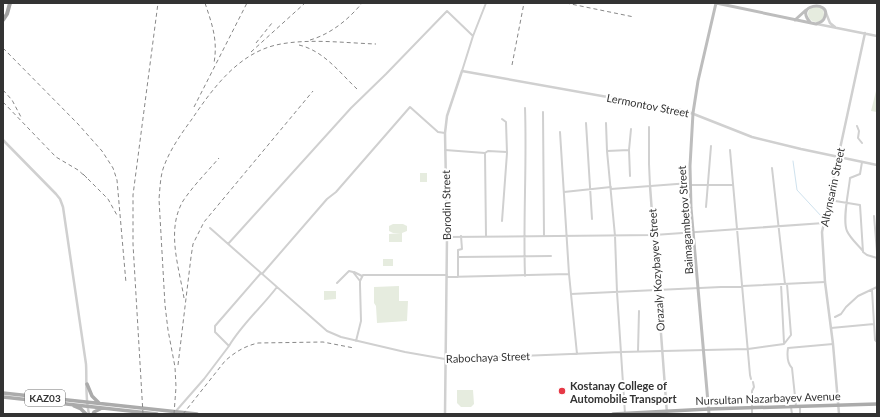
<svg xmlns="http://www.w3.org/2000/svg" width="880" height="417" font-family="Lato,sans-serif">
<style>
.green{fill:#e6ecdf}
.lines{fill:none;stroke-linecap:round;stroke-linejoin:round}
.stream{stroke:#cfe2ee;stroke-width:1}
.minor{stroke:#d0d0d0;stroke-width:2}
.tertiary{stroke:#d0d0d0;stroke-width:2.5}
.secondary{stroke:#bdbdbd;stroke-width:3}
.primary{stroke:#ababab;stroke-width:3.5}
.trunk{stroke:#a2a2a2;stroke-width:4}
.rail{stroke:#888;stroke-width:1;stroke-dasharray:4 3;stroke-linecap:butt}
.poi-dot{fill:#e63946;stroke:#fff;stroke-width:1.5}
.labels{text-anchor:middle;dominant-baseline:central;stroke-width:4;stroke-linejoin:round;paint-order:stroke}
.shield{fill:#fff;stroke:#707070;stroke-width:1}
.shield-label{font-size:10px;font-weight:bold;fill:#333}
.street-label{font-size:11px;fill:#333;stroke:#fff}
.poi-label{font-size:11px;font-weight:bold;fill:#333;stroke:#fff;text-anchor:start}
</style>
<rect width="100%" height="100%" fill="#fff"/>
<!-- green -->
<path class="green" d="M808 14a8 8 0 1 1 16 0a8 8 0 1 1-16 0Z
M877,87v25l-6,-1z
M420,173h7v9h-7z
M393,224h10l4,2v5l-5,2v9h-13v-8l12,-1h-8l-4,-2v-5z
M383,259h10v7h-10z
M399,286v15h9l-1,20 -30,2 -1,-17 -2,-3v-16z
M324,291h12v8l-12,1z
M457,390h16l1,14 -3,3h-10l-4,-4z"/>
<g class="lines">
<!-- stream -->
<path class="stream" d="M793,161l4,29 25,27"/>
<!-- minor -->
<path class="minor" d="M462,71l11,-35 13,-33
M543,112l1,124
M502,119l4,3 1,31 -5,68
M586,123l6,96
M606,123l1,28 8,85 2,56 8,122
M857,126l2,5 -1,7 4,5
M649,127v37l1,22
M560,132l9,142 8,80
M445,150l40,3 3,-2 19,1
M730,150l20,225 1,4
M607,151l22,-1
M485,153l1,83
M862,162l-2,12 -10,4c-1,12 -8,42 -3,53 3,7 11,14 16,20
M772,168l13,116
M630,176l-1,-26 2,-21
M691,185h42
M611,189l79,-6
M564,192l47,-5
M829,200l31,5 3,47 4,3 10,3
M706,207l5,-61
M874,216l3,36
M210,228l117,103 14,6 64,15 40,7 176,-7 127,-3 36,-5
M447,237l207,-2 170,-12
M228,244l123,-136 35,-34 61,-63 26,25
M458,257l93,-1
M354,272l8,4
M262,274l65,-75 9,-7 74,-85 28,25 7,1
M525,276c-2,-56 2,-112 0,-168
M447,277l122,-3
M458,277v-27l4,-1 -1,-13
M337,283l12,-12 4,1 7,9
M781,284l3,59
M872,290l3,50 2,2
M571,294l254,-12
M835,317l6,-3 5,-7 12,-11 19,-9
M831,328l43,-4
M356,341l5,-20 -1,-36v-4l3,-6h84
M784,344l7,-9 -4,-51
M229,346c13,-22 33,-39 48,-59
M788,348c-1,7 -1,15 4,20l4,38
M788,348l45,-4
M638,351l1,-40
M791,407l1,7
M800,407v7
M176,411l28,-32 25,-33 -14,-14v-6l46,-53
M752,414v-23l2,-4 -1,-5"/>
<!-- tertiary -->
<path class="tertiary" d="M826,13l4,10 5,4
M817,24l60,12
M3,140l53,54 4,5 3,8 23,157c1,16 -1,34 3,50
M650,186l17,228
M445,414l2,-177 -2,-104 2,-17 15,-45 224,40 66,26 49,12 76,16
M839,414l-6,-70 -8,-62 -3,-50 43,-199"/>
<!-- secondary -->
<path class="secondary" d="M795,20l11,-10
M709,414l-18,-206 -1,-42 3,-53 5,-32 18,-78 100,21c5,-2 8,-3 9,-8 6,-16 -33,-12 -14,7"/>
<!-- primary -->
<path class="primary" d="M87,384l5,12 7,7
M3,393l194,21
M3,397l154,17
M74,406l7,3 5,5
M93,414l1,-2 6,-3
M613,414l96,-5 168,-5"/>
<!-- trunk -->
<path class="trunk" d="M3,20l4,-6 3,-11"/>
<!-- rail -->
<path class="rail" d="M205,3c7,21 13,37 9,60
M566,3l68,14
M310,40c21,-6 39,-21 52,-37
M256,43l16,-20
M299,45c25,6 40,27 58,44
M3,48l75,76 24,27 11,17 4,12 9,103
M251,52l54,-49
M512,65l12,-62
M3,90l9,10 9,17
M3,102l53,55 22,13 9,8
M194,107l53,-104
M83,174l25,25 10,18
M184,298c-5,-31 -18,-68 -1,-97 10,-15 24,-29 36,-43
M178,365l13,-108 2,-13 11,-22 109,-131
M143,414l-10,-170v-49l25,-192
M174,414l2,-27 -1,-20 -7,-37 -3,-25 -6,-106c1,-10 1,-20 4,-30 6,-18 18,-35 29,-50 21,-31 46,-65 84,-74 31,-7 69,-2 100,-1
M183,414l42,-53c10,-9 20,-15 33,-18l65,-1 31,6"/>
</g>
<!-- markers -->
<circle class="poi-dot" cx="562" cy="391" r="4"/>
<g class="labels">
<!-- shield labels -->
<rect class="shield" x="25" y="390" width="40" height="16" rx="3"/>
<g class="shield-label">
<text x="45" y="398">KАZ03</text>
</g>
<!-- street labels -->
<g class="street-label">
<text transform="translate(648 105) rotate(11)">Lermontov Street</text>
<text transform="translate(832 187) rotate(-78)">Altynsarin Street</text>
<text transform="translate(446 205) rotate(-91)">Borodin Street</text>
<text transform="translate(685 220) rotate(-94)">Baimagambetov Street</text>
<text transform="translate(656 270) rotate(-94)">Orazaly Kozybayev Street</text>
<text transform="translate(488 357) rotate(-2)">Rabochaya Street</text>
<text transform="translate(768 398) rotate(-2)">Nursultan Nazarbayev Avenue</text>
</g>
<!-- poi labels -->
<g class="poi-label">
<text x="570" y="385">Kostanay College of<tspan x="570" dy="13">Automobile Transport</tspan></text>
</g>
</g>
<!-- border -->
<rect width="880" height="417" fill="none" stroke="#333333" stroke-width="8"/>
</svg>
